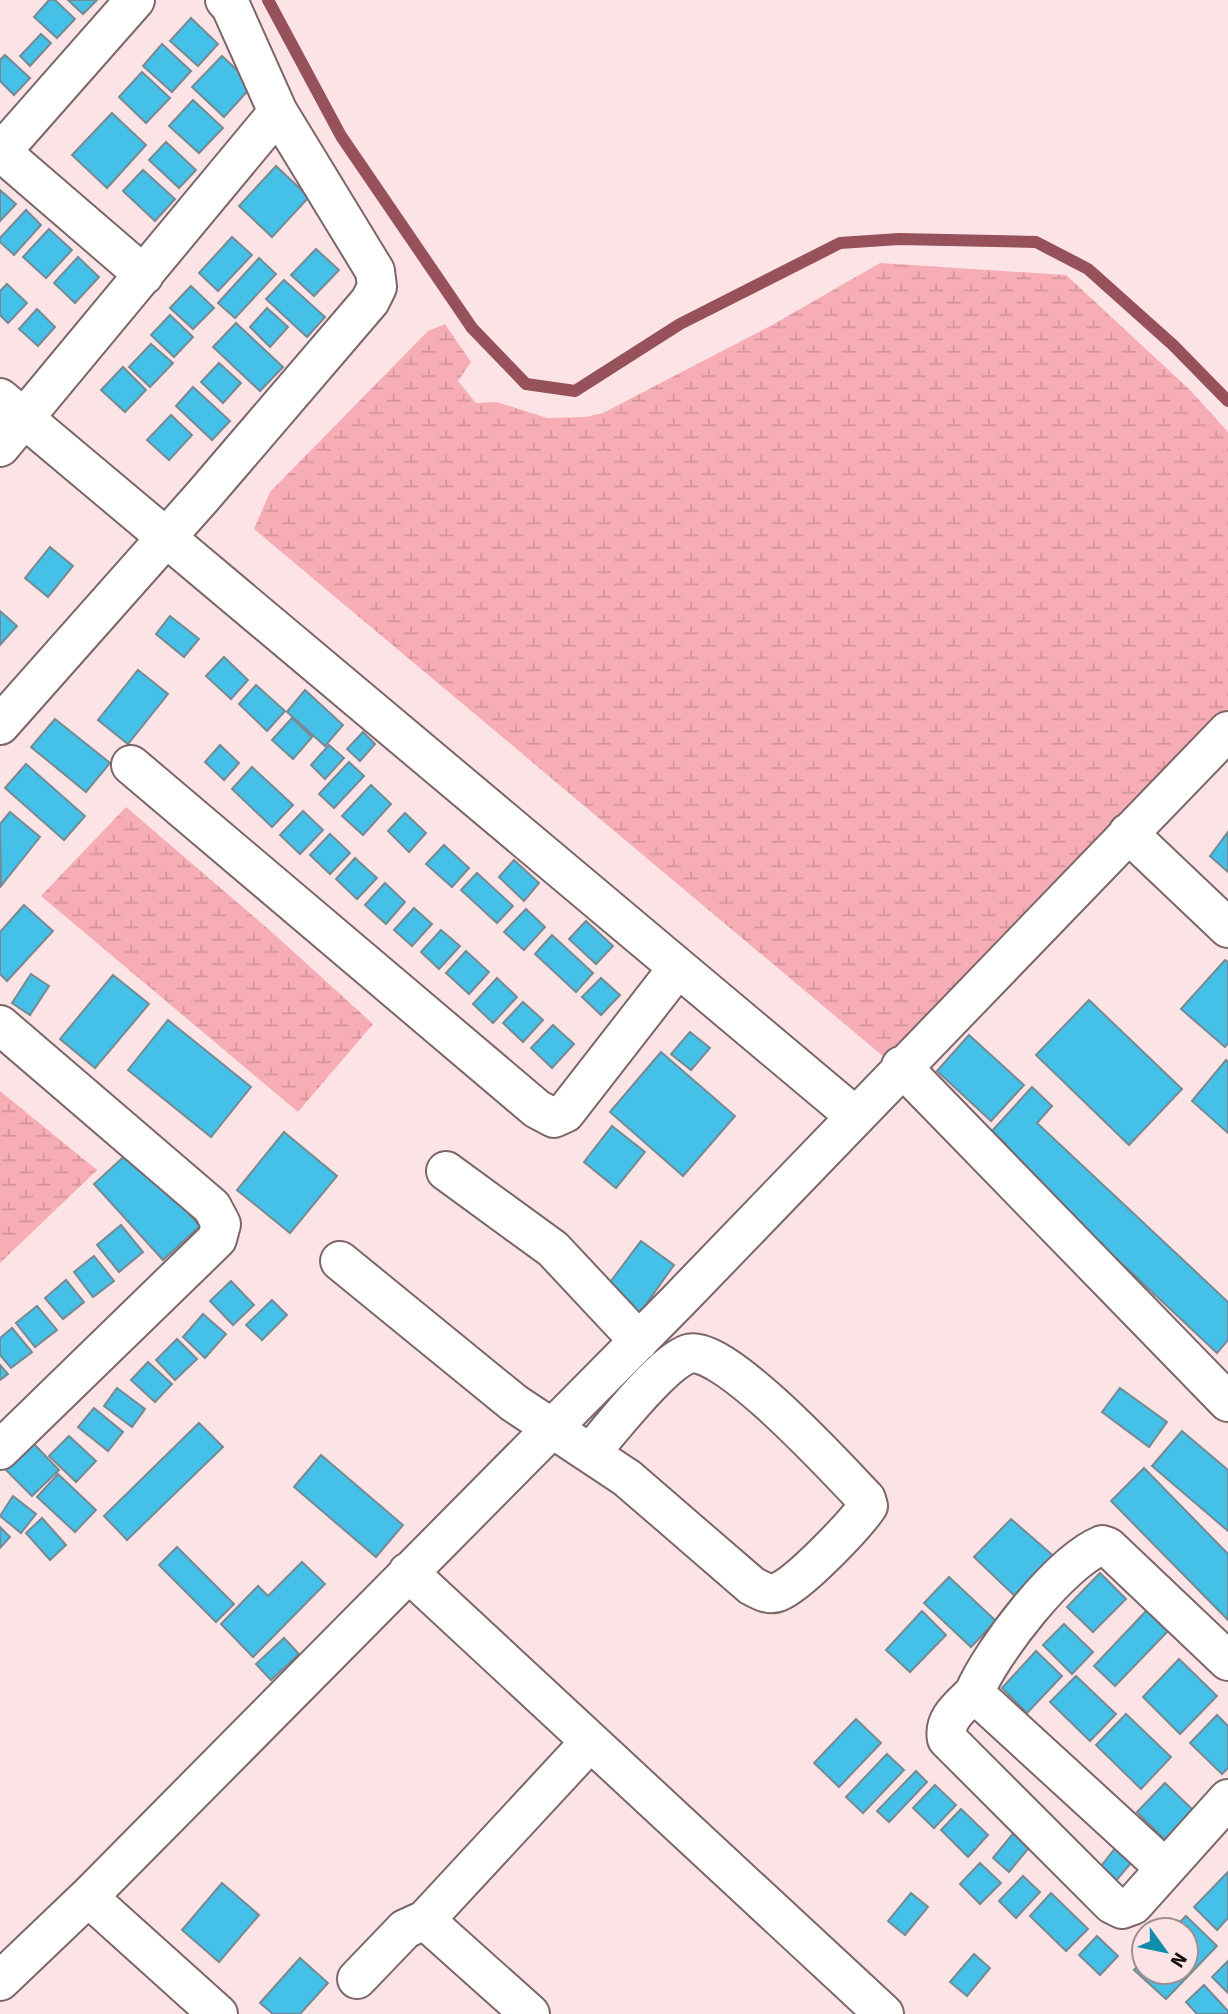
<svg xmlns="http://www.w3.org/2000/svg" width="1228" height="2014" font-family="Signika,sans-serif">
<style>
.wetland{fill:url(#wetland-marsh)}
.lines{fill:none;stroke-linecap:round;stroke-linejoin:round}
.stream{stroke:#96515a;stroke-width:12}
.building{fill:#45c0e8;stroke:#758a92;stroke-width:2}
.street-casing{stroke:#7b6668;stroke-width:42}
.street{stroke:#fff;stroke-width:38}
</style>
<defs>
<pattern id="wetland-marsh" width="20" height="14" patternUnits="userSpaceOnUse" patternTransform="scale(1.75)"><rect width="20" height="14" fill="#f7adb5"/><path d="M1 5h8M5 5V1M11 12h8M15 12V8" fill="none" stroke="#d3949a"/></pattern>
</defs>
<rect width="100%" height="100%" fill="#fce4e6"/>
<!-- wetland -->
<path class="wetland" d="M880,263l186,12 124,115 38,42v280l-80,76 -258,274 -636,-533 16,-37 158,-161 17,-7 26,38 -13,19 18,22 21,-1 50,16 38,-1 18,-4 171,-89z
M126,807l148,127 99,90 -75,88 -257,-216z
M0,1091l97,79 -97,93z"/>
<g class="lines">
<!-- stream -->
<path class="stream" d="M268,0l73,136 131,192 54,56 49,7 105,-67 160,-81 59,-4 137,3 52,27 85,76 55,56"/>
</g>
<!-- building -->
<path class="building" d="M49,0h6l20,19 -18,19 -23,-21z
M68,0h29l-14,14z
M191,18l27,26 -20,22 -28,-25z
M41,34l10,9 -21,23 -10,-10z
M162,44l29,27 -19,21 -29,-26z
M5,55l25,23 -16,17 -14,-14v-21z
M222,56l31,29 -29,32 -32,-30z
M142,72l28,26 -24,25 -27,-26z
M193,100l30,28 -24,25 -30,-27z
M112,113l34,32 -39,43 -35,-33z
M166,142l30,28 -17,18 -30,-28z
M276,166l33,31 -37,40 -33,-31z
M143,170l32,29 -20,22 -32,-30z
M0,190l16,14 -16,17z
M26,210l15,15 -27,30 -14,-13v-4z
M49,229l23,21 -26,28 -23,-21z
M232,237l20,18 -34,36 -19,-18z
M316,249l23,21 -25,26 -23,-21z
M78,257l21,20 -24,26 -21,-20z
M259,258l17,16 -41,44 -17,-15z
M284,280l41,37 -18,20 -41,-38z
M7,284l20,19 -19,20 -8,-8v-24z
M191,286l23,22 -21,21 -23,-21z
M267,308l21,19 -18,20 -20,-20z
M37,309l18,18 -17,19 -19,-17z
M170,315l23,22 -19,20 -23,-22z
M236,323l47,44 -23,24 -47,-44z
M151,344l22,19 -23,24 -21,-20z
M219,363l22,20 -18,20 -22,-21z
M123,367l23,23 -21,22 -24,-22z
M193,387l37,34 -18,19 -36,-34z
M171,415l21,20 -23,25 -22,-20z
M50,547l23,19 -25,31 -23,-19z
M0,611l17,15 -17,19z
M170,616l29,23 -15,18 -28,-23z
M224,657l24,23 -17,19 -25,-23z
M138,670l30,24 -40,50 -30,-24z
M256,685l29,26 -18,20 -28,-27z
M305,690l38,35 -18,21 -38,-34z
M292,718l20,19 -19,22 -21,-19z
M55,719l55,44 -24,29 -55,-45z
M363,732l12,12 -15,17 -13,-12z
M220,745l19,18 -15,17 -19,-18z
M329,745l15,13 -19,21 -14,-14z
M349,762l15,14 -30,32 -15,-14z
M26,764l59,52 -21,24 -59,-52z
M252,767l41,38 -21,22 -40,-38z
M371,785l20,19 -28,31 -21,-19z
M303,811l20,19 -23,24 -20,-19z
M10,812l30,25 -39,49 -1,-62z
M405,813l21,20 -17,19 -21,-21z
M1228,832v40l-18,-16z
M330,834l20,19 -20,21 -20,-19z
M444,845l25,23 -17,19 -26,-23z
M355,858l22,20 -20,21 -21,-20z
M514,860l25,23 -15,18 -25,-24z
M477,873l36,33 -16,17 -36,-33z
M385,883l20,19 -19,22 -21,-19z
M24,905l29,26 -46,50 -7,-7v-42z
M414,908l18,16 -20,22 -18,-16z
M526,909l19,18 -21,23 -20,-18z
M586,921l27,25 -17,18 -27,-25z
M441,930l19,16 -21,23 -18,-17z
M552,935l41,38 -17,19 -41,-38z
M466,951l23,21 -20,22 -23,-21z
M1225,960l3,2v81l-3,4 -44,-38z
M31,974l18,12 -19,29 -18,-12z
M113,975l36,29 -54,64 -35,-29z
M497,978l20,19 -24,26 -20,-19z
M601,978l19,17 -19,20 -19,-18z
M1089,1000l93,89 -53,56 -93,-90z
M523,1002l20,18 -20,22 -20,-19z
M168,1020l83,67 -40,50 -83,-67z
M553,1025l21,19 -22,24 -21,-20z
M690,1032l20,16 -19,22 -20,-16z
M969,1035l55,50 -33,36 -54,-50z
M661,1052l74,64 -52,60 -73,-64z
M1226,1060l2,2v71l-36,-32z
M1032,1087l20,19 -15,17 191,179v38l-11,13 -216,-203 5,-6 -14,-13z
M612,1126l33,26 -29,36 -32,-26z
M284,1132l53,44 -47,57 -53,-43z
M130,1151l70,75 -37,34 -69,-76z
M121,1225l22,27 -24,20 -22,-27z
M641,1241l33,24 -35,49 -34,-25z
M94,1256l20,25 -21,16 -19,-25z
M66,1280l18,22 -21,17 -18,-21z
M231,1281l23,24 -21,20 -23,-24z
M272,1300l15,15 -25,25 -16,-15z
M37,1306l20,24 -22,17 -19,-24z
M203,1314l23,20 -21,24 -22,-21z
M12,1328l20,24 -21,16 -11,-13v-17z
M177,1339l20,20 -22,21 -19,-20z
M148,1362l24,22 -17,18 -24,-22z
M0,1365l8,9 -8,6z
M117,1388l28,21 -13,18 -28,-21z
M1120,1388l47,34 -18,25 -47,-35z
M94,1408l29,24 -15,19 -30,-24z
M199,1423l24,24 -96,93 -23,-24z
M1182,1431l46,39v61l-76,-65z
M69,1436l27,25 -20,21 -27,-26z
M32,1442l27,28 -27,26 -27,-27z
M321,1455l82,70 -27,32 -82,-70z
M1144,1468l84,86v66l-117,-119z
M58,1474l38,36 -21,22 -38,-35z
M13,1496l23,18 -15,19 -21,-17z
M42,1518l24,27 -16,15 -24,-27z
M1011,1519l46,40 -38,41 -45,-43z
M0,1527l10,10 -10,11z
M177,1547l57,57 -18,18 -57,-57z
M302,1562l23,22 -72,73 -32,-33 37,-38 10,10z
M1100,1573l26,26 -33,33 -26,-25z
M949,1577l47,44 -25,26 -47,-44z
M1148,1609l21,21 -54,56 -21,-20z
M922,1611l24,24 -36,37 -24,-22z
M1064,1624l29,28 -21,22 -29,-29z
M284,1638l15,16 -28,26 -15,-16z
M1036,1651l26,25 -35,37 -25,-25z
M1179,1659l38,37 -37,38 -37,-37z
M1076,1676l40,38 -26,27 -40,-39z
M1126,1714l45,43 -30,32 -45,-44z
M1217,1715l11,11v42l-6,6 -32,-31z
M856,1719l25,24 -42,44 -25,-24z
M887,1754l17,16 -41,43 -17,-16z
M916,1771l11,11 -38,40 -12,-11z
M1165,1783l29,28 -28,30 -29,-29z
M935,1785l21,20 -22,23 -21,-20z
M961,1809l27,26 -20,22 -27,-27z
M1016,1830l16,14 -23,28 -16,-14z
M1120,1842l17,14 -23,27 -16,-13z
M980,1863l21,20 -21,21 -20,-20z
M1228,1872v46l-11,12 -23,-23z
M1023,1876l17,16 -24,26 -17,-17z
M222,1883l37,32 -40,47 -37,-32z
M911,1893l17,14 -23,28 -17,-14z
M1051,1893l37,36 -22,22 -36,-35z
M1186,1916l31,30 -51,53 -32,-29 10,-11v13h42v-42h-14z
M1097,1936l21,20 -18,19 -21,-20z
M974,1954l16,14 -23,28 -17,-14z
M300,1958l28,25 -28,31h-27l-13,-11z
M1228,1961v32l-16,-16z
M1204,1985l24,26v3h-31l-11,-12z"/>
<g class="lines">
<!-- street casing -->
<g class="street-casing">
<path id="street" d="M0,151l144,124
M1,152l134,-152
M0,398l855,718
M0,447l278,-335
M0,725l203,-229 167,-195 7,-14 -2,-16 -97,-159 -47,-105 -6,-7
M131,765l406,344 17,9 11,-5 112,-144
M1128,833l100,95
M0,1025l212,182 9,17 -4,15 -217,211
M901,1066l327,336
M446,1171l107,78 86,92
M340,1261l174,142 113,75 125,108c8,4 17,10 26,6 21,-8 77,-67 90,-86l-2,-7c-26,-27 -144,-157 -178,-145 -27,10 -76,74 -97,98
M408,1572l476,442
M974,1693c-13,13 -31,26 -27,46l165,165 10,5 11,-4 95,-106
M1165,1868l-191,-175c18,-42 85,-130 128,-148l6,2 120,114
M88,1897l130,117
M425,1920l105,94
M357,1979l48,-50 20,-9 165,-178
M0,1981l88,-84 590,-596 550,-570"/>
</g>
<!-- street -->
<use href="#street" class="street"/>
</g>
<!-- north arrow -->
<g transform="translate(1165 1951) rotate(123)"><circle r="33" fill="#fce4e6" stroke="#a08e90" stroke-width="2"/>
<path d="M0-5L12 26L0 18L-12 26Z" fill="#108cad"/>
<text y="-10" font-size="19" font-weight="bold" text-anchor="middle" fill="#150e0e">N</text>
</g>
</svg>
